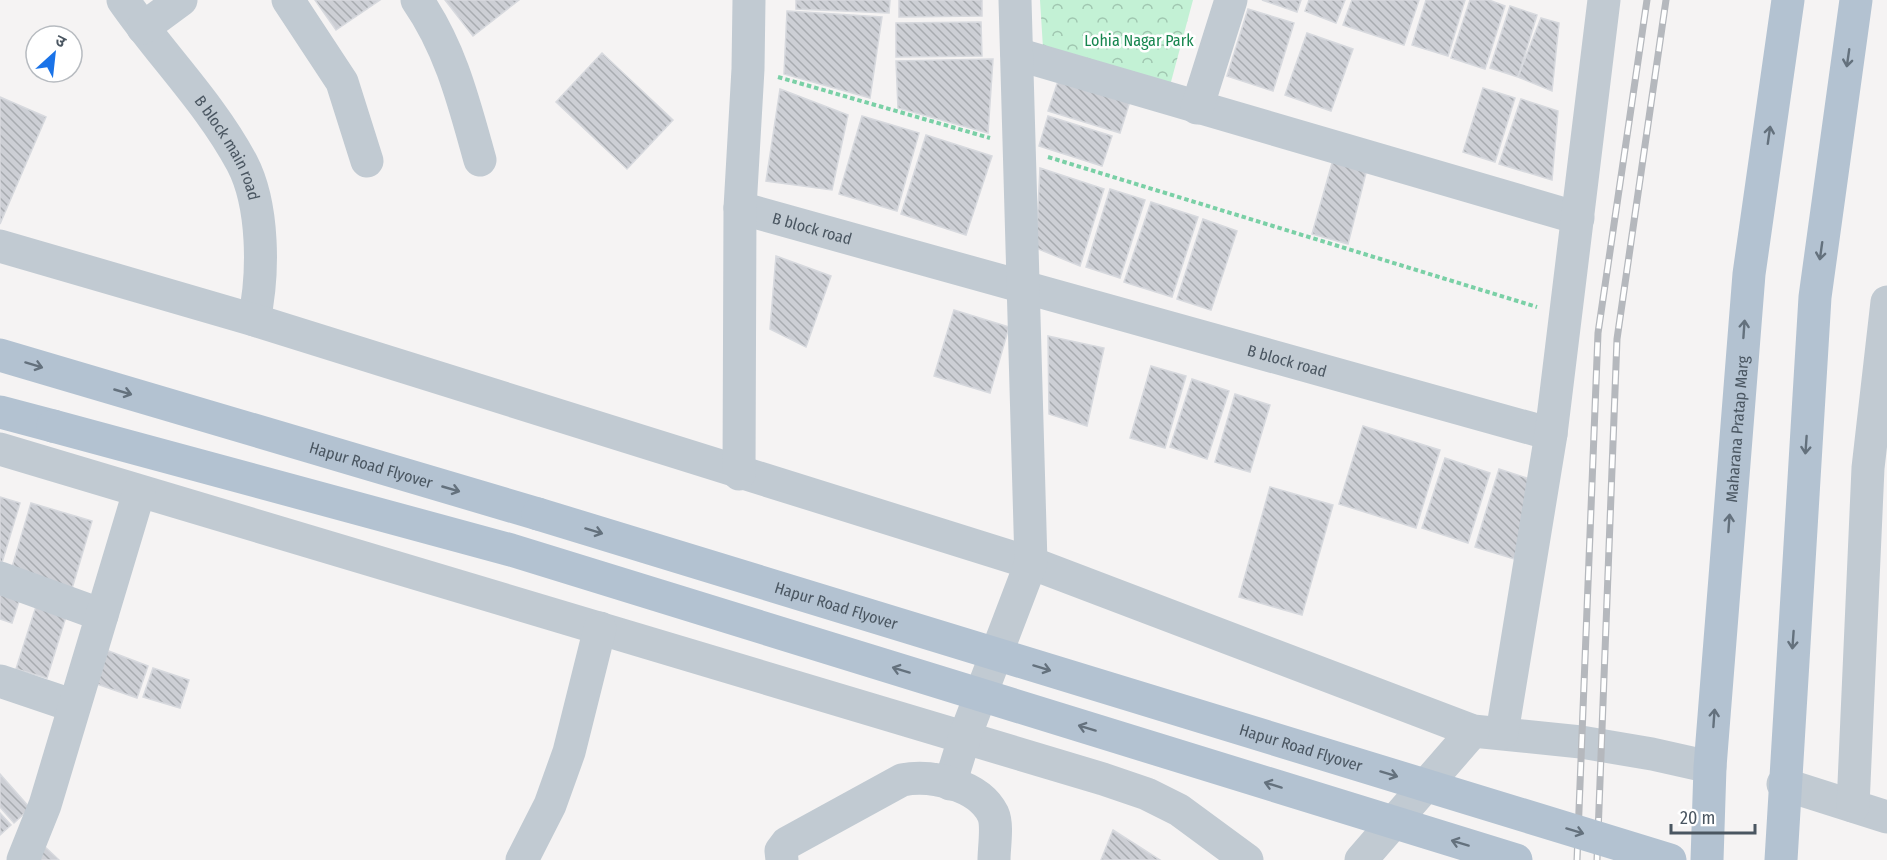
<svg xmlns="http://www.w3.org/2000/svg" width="1887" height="860" font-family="'Fira Sans Condensed','Noto Sans Devanagari',sans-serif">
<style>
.park{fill:url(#park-crowns)}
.building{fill:url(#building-back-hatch);stroke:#d7d9de;stroke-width:1.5}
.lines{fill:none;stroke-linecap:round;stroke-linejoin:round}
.path{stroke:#7ad0a6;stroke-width:4;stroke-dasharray:4.5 3;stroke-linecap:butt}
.minor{stroke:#c1cad2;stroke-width:33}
.major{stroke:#b3c2d1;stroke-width:33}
.rail-casing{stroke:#b5b8bd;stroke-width:7}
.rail{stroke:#fff;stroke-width:4.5;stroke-dasharray:14;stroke-linecap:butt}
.major-bridge{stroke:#b3c2d1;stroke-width:33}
.oneway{stroke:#64717d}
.labels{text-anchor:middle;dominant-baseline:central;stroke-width:5;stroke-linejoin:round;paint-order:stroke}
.park-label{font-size:16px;fill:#17864f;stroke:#fff}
.street-label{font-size:16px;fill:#4a5661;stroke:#fff}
</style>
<defs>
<pattern id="park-crowns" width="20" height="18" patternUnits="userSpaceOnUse" patternTransform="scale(1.5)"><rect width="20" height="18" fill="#c3f1d5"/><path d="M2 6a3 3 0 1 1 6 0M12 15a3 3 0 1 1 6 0" fill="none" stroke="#a0c6b0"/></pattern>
<pattern id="building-back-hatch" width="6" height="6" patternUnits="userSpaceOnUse" patternTransform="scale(1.5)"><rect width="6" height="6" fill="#cdcfd5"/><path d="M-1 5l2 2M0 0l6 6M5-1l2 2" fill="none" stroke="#a8abb0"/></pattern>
</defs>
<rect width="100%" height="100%" fill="#f5f3f3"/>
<!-- park -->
<path class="park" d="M1040,0h153l-25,93 -125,-45z"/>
<!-- building -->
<path class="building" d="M315,0h65l-44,30z
M445,0h74l-46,36z
M796,0h94l-1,13 -93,-4z
M899,0h83v16l-83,1z
M1262,0h39l-4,12z
M1309,0h36l-9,23 -31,-12z
M1352,0h67l-15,45 -61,-20z
M1426,0h39l-17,56 -36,-11z
M1470,0h19l16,6 -20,63 -34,-11z
M1510,6l27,9 -19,62 -28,-9z
M1248,9l46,14 -21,68 -46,-15z
M787,11l95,6 -12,81 -86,-24z
M1541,18l18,5 -7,68 -34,-14z
M981,22l1,34 -86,1v-34z
M1307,33l46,16 -22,62 -46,-16z
M602,53l71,67 -46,49 -71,-67z
M993,59l-5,74 -90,-25 -2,-47z
M1060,75l71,23 -11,35 -72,-22z
M1483,88l32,10 -20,64 -32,-10z
M780,89l68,26 -16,75 -66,-9z
M0,97l46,20 -46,107z
M1521,99l37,12 -6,69 -53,-16z
M862,116l57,17 -22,78 -58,-17z
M1048,116l64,20 -10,30 -63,-20z
M926,135l66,21 -26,79 -65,-21z
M1334,156l34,9 -20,79 -36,-10z
M1040,168l64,21 -24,77 -44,-18z
M1110,189l35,11 -25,78 -34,-11z
M1151,202l47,15 -26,80 -48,-15z
M1203,219l34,12 -26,79 -34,-11z
M776,256l55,20 -25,71 -36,-18z
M954,310l55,17 -19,66 -56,-17z
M1048,336l56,12 -17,78 -38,-12z
M1151,366l35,10 -21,72 -35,-10z
M1192,379l37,12 -22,68 -37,-12z
M1235,394l35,11 -20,67 -35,-10z
M1363,426l77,24 -24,78 -77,-24z
M1445,458l45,15 -22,70 -46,-15z
M1499,469l43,14 -24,77 -43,-13z
M1270,487l63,18 -31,110 -63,-18z
M0,497l20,6 -19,63h-1z
M31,503l61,18 -21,71 -61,-18z
M0,585l22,7 -10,31 -12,-4z
M39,597l30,10 -22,71 -31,-9z
M106,650l42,16 -11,32 -43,-15z
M153,668l36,12 -9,28 -37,-11z
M0,774l30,34 -16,15 -14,-16z
M0,813l11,12 -11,10z
M1113,830l47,30h-59z
M44,846l15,14h-28z"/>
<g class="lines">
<!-- path -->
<path class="path" d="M778,77l212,61
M1048,157l489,150"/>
<!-- minor -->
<g class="minor">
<path id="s1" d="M123,0c38,55 87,103 119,163 22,42 22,111 12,157"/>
<path d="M288,0l54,82 25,79"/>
<path d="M417,0c34,49 47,103 63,160"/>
<path d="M143,28l38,-28"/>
<path d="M1017,54l561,164"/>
<path d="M1197,108l34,-108"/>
<path id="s2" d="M740,208l811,226"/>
<path d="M0,246l254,74 777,243 442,168 108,11 71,12 58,13"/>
<path d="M0,449l1103,330 44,15 32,16 68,50"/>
<path d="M739,474l1,-266 8,-139 1,-69"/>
<path d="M0,578l102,37"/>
<path d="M0,681l74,25"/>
<path d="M1502,733l49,-299 53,-434"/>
<path d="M950,784l15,-48 66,-173 -16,-563"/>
<path d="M1783,784l104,33"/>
<path d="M1853,806l15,-338 19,-166"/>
<path d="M23,860l22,-55 94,-313"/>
<path d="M522,860l28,-55 19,-53 31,-124"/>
<path d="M782,860l-1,-9 6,-8 115,-63c29,-6 77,5 91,34 5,11 1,33 1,46"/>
<path d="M1361,860l112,-129"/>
</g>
<!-- major -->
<g class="major">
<path id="s3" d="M0,355l538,159"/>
<path d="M0,412l53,14"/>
<path id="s4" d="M1707,860l3,-93 39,-493 39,-274"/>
<path d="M1781,860l34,-563 41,-297"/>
</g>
<!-- rail casing -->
<g class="rail-casing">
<path id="rail" d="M1577,860l21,-527 49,-333
M1597,860l20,-521 49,-339"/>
</g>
<!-- rail -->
<use href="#rail" class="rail"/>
<!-- major-bridge -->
<g class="major-bridge">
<path d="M53,426l458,124 1005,310"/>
<path id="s5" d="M538,514l1132,346"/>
</g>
</g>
<!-- one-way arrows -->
<defs><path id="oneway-shaft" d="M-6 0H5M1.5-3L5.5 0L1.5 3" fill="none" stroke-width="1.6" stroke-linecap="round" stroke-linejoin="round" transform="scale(1.5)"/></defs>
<g class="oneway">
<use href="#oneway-shaft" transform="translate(1848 58) rotate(98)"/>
<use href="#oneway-shaft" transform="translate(1769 135) rotate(-82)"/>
<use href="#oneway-shaft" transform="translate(1821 251) rotate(98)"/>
<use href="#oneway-shaft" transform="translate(1744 329) rotate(-86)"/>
<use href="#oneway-shaft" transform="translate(34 365) rotate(17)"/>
<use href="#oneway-shaft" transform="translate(123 392) rotate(16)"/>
<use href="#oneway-shaft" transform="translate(1806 445) rotate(94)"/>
<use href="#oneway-shaft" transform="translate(451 489) rotate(16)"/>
<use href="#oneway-shaft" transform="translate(1729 523) rotate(-86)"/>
<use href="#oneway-shaft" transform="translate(594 531) rotate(17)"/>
<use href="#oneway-shaft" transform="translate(1793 640) rotate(94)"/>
<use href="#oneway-shaft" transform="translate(1042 668) rotate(17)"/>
<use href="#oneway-shaft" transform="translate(901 670) rotate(-163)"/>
<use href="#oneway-shaft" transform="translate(1714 718) rotate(-86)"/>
<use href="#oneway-shaft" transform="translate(1087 728) rotate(-163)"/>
<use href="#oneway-shaft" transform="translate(1389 774) rotate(17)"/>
<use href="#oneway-shaft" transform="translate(1273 785) rotate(-163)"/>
<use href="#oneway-shaft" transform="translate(1575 831) rotate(17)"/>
<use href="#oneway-shaft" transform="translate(1460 843) rotate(-163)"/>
</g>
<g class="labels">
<!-- park labels -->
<g class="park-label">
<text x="1139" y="40">Lohia Nagar Park</text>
</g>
<!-- street labels -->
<g class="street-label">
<text stroke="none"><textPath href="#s1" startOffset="182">B block main road</textPath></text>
<text stroke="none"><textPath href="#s2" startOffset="75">B block road</textPath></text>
<text stroke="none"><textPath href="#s2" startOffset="568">B block road</textPath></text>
<text stroke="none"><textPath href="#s4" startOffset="432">Maharana Pratap Marg</textPath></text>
<text stroke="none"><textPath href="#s3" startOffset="387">Hapur Road Flyover</textPath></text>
<text stroke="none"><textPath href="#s5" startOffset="312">Hapur Road Flyover</textPath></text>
<text stroke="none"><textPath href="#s5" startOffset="798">Hapur Road Flyover</textPath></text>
</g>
</g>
<!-- north arrow -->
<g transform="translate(54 54) rotate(27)"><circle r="28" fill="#ffffff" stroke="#b7bbc0" stroke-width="1.5"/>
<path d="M0-4.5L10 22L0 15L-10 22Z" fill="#1a73e8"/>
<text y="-9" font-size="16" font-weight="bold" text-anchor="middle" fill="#4a5661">उ</text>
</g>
<!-- scale -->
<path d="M1671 824v9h84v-9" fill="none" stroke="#4a5661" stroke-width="3"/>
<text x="1680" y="824" font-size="18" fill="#4a5661" stroke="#ffffff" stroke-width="4.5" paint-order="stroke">20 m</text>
</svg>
